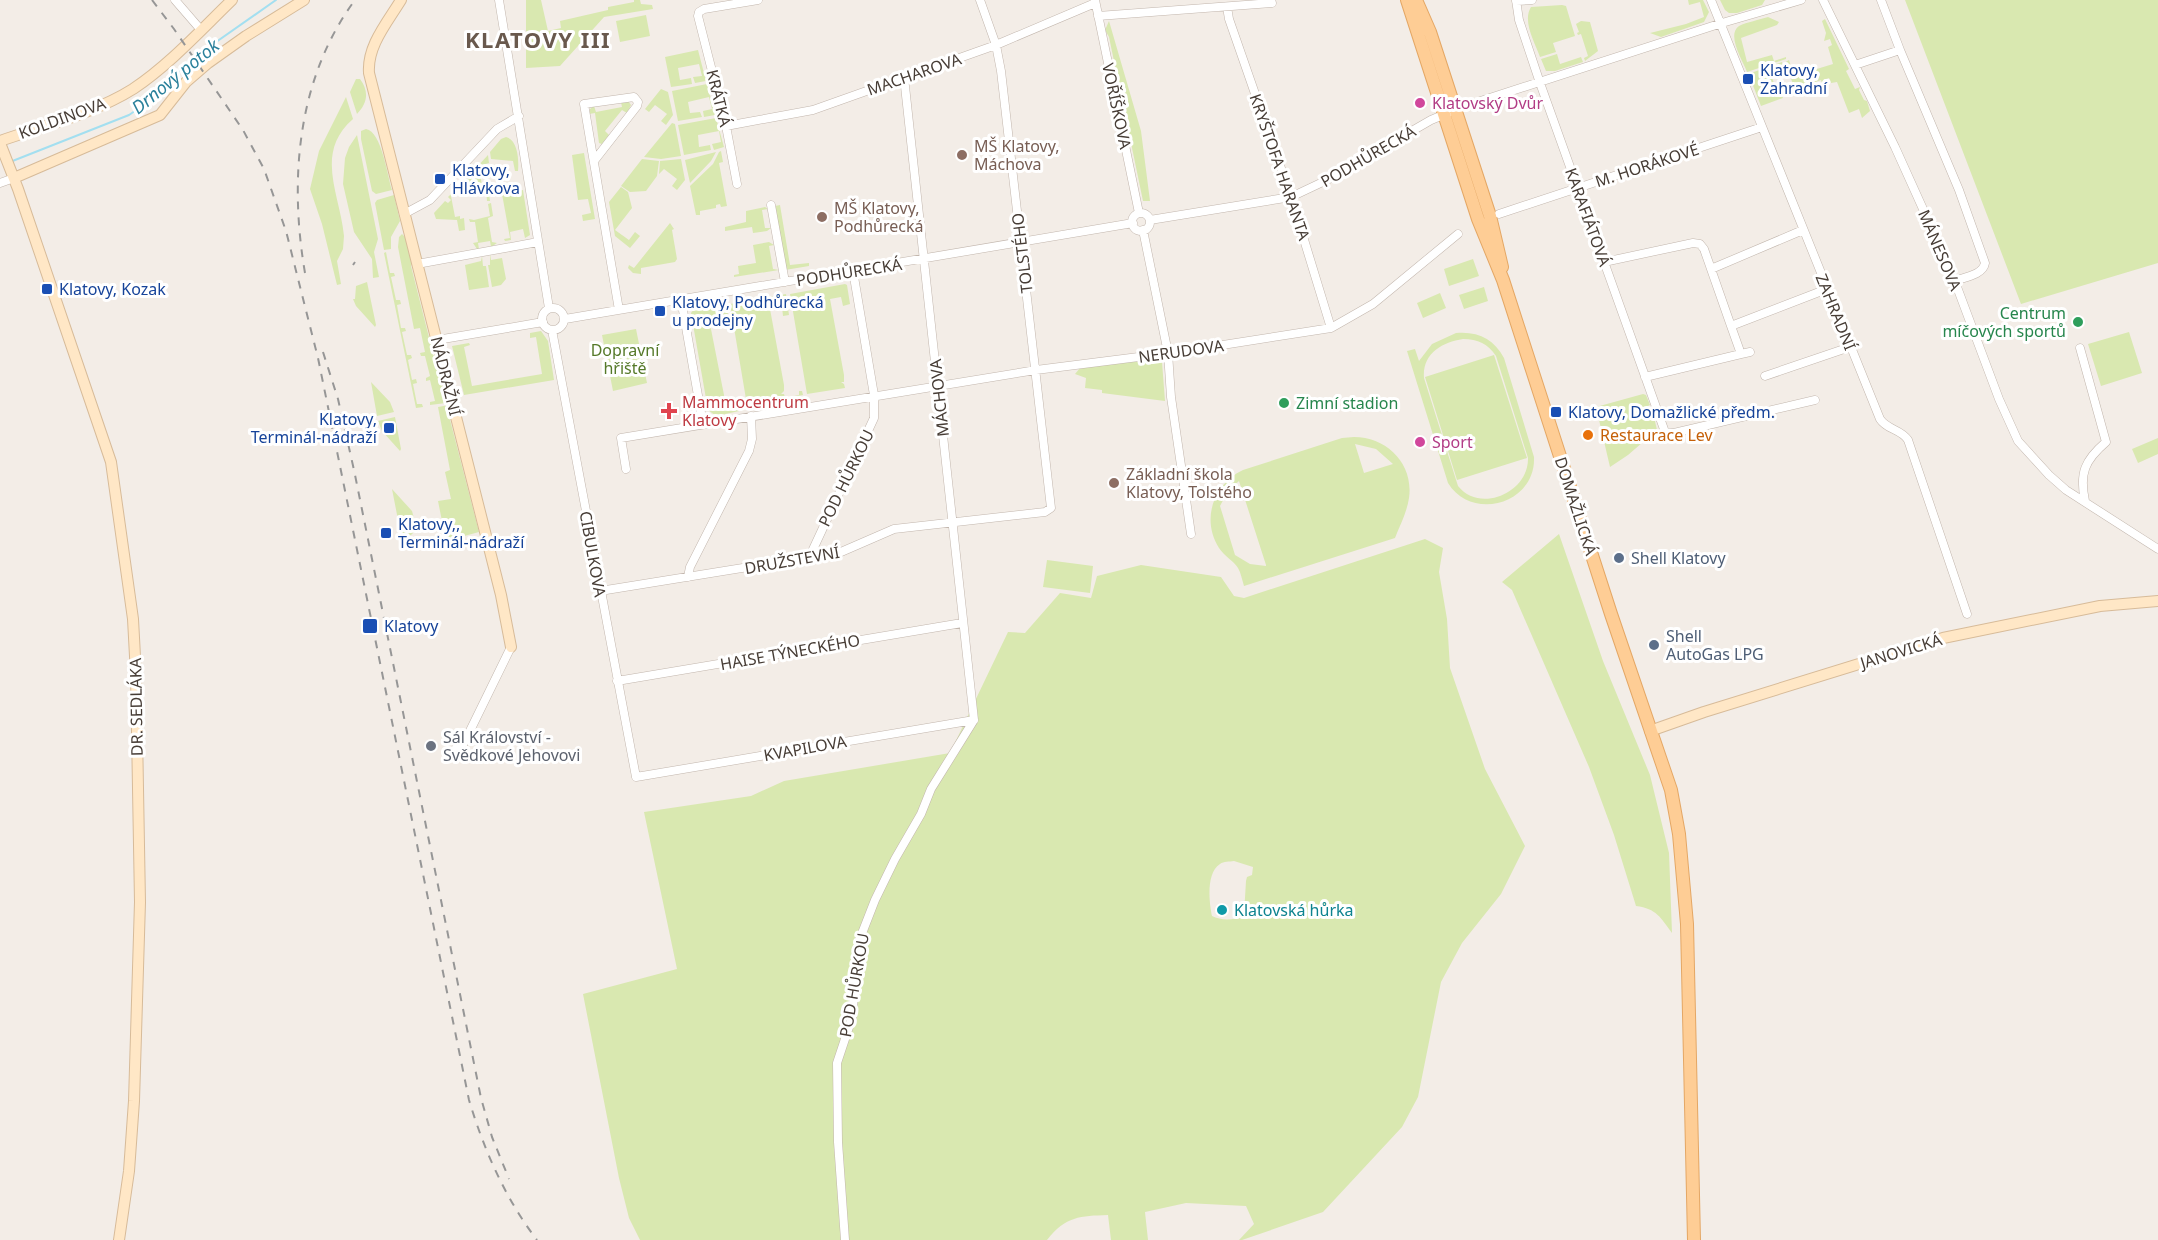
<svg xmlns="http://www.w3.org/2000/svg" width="2158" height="1240" font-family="'Noto Sans',sans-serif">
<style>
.green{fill:#d9e8b0;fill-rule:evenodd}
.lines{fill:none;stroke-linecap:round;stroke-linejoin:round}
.stream{stroke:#a3dff0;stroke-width:2}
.street-casing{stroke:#c2b6ad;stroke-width:9}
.secondary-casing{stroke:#d7bb99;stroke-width:12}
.primary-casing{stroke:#e4a765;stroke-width:14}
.street{stroke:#fff;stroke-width:8}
.secondary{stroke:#ffe7c6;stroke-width:10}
.primary{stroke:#fecd95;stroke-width:12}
.rail{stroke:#969696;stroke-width:2;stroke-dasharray:8 8;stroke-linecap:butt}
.transit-dot{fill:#1a4fb4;stroke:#fff;stroke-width:2}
.hotel-dot{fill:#d1479c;stroke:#fff;stroke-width:2}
.education-dot{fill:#8d6e63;stroke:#fff;stroke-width:2}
.leisure-dot{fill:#2e9e5b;stroke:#fff;stroke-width:2}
.health-dot{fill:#e0444e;stroke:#fff;stroke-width:2}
.food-dot{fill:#e8710a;stroke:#fff;stroke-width:2}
.service-dot{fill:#5c6f8a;stroke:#fff;stroke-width:2}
.worship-dot{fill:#6b7280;stroke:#fff;stroke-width:2}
.culture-dot{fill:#0f9aa8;stroke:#fff;stroke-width:2}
.labels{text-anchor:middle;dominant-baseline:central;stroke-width:6;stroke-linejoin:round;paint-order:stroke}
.transit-label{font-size:16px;fill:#164399;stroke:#fff;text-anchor:start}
.street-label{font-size:16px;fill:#473d36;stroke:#fff}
.hotel-label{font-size:16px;fill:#b23c85;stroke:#fff;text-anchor:start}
.education-label{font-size:16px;fill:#785e54;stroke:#fff;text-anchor:start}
.leisure-label{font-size:16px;fill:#27864d;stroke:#fff;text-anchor:end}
.park-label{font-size:16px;fill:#557929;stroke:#fff}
.health-label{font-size:16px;fill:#be3a42;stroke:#fff;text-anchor:start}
.food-label{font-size:16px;fill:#c56008;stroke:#fff;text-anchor:start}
.service-label{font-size:16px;fill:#4e5e75;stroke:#fff;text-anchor:start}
.worship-label{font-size:16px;fill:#5b616d;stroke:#fff;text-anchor:start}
.culture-label{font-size:16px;fill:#0d838f;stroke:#fff;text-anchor:start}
.water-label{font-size:18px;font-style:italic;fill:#2a809b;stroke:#fff}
.district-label{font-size:22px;font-weight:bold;letter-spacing:1.5px;fill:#69594d;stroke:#fff}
</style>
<rect width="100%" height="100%" fill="#f3ede7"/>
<!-- green -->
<path class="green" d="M526,0h15l7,31 13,-3 -1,-7 48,-11v-3l26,-5v-2h6l1,4 11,1 1,4 -49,8 -44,49 -34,2z
M1688,0h15l6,12 -5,10 -43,15 -11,-4 36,-9 18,-7 -4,-15 -11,3z
M1720,0h45l-3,5 -25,8h-8l-4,-3z
M1905,0h253v263l-137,41z
M1562,5l4,1 9,30 -22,7 3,9 -16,5c-5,-14 -18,-36 -9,-50z
M646,15l4,21 -30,6 -4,-21z
M1768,17l11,5 -2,3 -36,13 6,24 25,-7 2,6 12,-4v2l-39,13c-4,-11 -21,-37 -8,-46 8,-4 20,-6 29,-9z
M1825,19l24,50 -3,2 9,18 5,-2 -1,3 5,10 3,1 3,10 -8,7 -3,-9 -10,4 -12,-31 -6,1 -2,-5 -6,2 2,5 -2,1 -2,-6 -22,8 1,6 -2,1 -14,-32 5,-3 5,16 39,-12 -5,-17 4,-2 -2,-6 -6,2 2,-8 -4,-12z
M1109,21l32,110 9,70h-7l-34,-164 -4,-7z
M1581,21l9,1 8,29 -13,10 -1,-3 4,-2 -7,-22 -3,1 -1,-2 2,-1 -3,-8z
M698,50l8,31 -11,2 -2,-6 9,-1 -3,-12 -21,4 2,12 11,-2 1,6 -21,3 -6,-30z
M1557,54l3,10 21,-7 2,5 -28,9h-9l-5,-12z
M1782,62l1,5 -13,5 6,17h3l4,9 -22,8 -9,-23 2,-1 -6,-8z
M356,79h4c9,12 8,24 -3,35l-7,-22z
M707,84l8,31 -11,2 -1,-6 9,-2 -3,-12 -21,5 2,11 10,-1 2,5 -24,4 -6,-30z
M661,89l7,3 5,23 -7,10 -5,-4 6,-7 -12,-9 -6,7 -4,-3z
M346,97l7,22c-39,34 -13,75 -9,117l-1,13 -6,12 4,23 -4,1 -15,-61 -12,-35 9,-38z
M628,101l3,4 -4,8 -5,-3 -17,21 4,4 -7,9 -3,-1 -4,-30 -6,1 1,-5 4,-3 2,6 26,-5 -1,-5z
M716,118l8,29 -10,3 -2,-6 9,-2 -2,-11 -21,4 1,12 11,-2 1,5 -27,5 -6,-30z
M672,123l3,1 6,32 -20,3 -17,-2z
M366,129c16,3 21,46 26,61l-16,4 -4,-3 -11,-52v-8z
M357,135l21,104 -4,13 5,25 -6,1 -1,-19 -18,-27 -11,-48 2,-26 4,-11z
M506,137c12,3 13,23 12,34h-3l-2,-10 -22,-2 -1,-7 11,-13z
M721,151l2,11 -4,1 8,43 -6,1 -1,-3 -4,1v3l-16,3v4h-4l-6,-29 23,-22 6,-12z
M716,152l-5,9 -21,22 -5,-23z
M584,153l11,66 -12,2 -1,-6 9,-2 -3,-14 -10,1 -6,-45z
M488,155l1,8 -10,3 3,20h6l2,15h-3l-1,-11h-22l-2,-7z
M642,159l17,2 -2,15 -11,15 -16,1 -9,-6z
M681,159l4,21 -8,10 -5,-4 5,-7 -13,-10 -5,5 1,-13z
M460,185l1,9 -10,2 4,21 5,-1v3l4,-1 1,12 -6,1 -2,-11 -21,-1 -2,-6 11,-12 3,2 3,-3 -3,-3z
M621,187l7,5 4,16 -17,22 14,10 6,-8 5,4 -10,12 -15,-12 -6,-34z
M523,190l7,45 -5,3 -2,-9 -13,3 1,8 -6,1 -1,-2 6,-1 -8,-44z
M394,195l6,26 -9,16v12l-7,1 -9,-47 2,-3z
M491,203l2,13 -5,2 4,24 5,1 -6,4 -1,-6 -12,2 1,6h-2l-4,-6 5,-1 -3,-20h-5l-1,-3 5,1 16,-4 -2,-12z
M780,205l10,60 19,-2v3l-24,4 -10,-64z
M765,207l3,2 -6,1 3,18h6l-4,3 -14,2 -1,-6 -27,4v-4l21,-5v-11z
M670,223l4,6 -2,1 5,29 -2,3 -34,6v6l-8,-1 -5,-5 1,-3 5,3z
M402,234l3,3 7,27 -1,2 29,115h3l3,10 -2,1 2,11 -16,2v-3l5,-1 -5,-21 -4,1v-3l4,-2 -5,-20h-4l-1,-3 5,-1 -5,-24 -6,1 -16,-82 1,-10z
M769,242l5,3 -5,1 4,23 6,1 -45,7v-2l5,-1 -1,-8 18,-3 -3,-18z
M386,252l4,21h4l1,3 -4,1 5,23h4l1,4 -4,1 4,23h4l1,3 -4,1 5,23h4l1,3 -4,2 4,20 4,-1 1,4 -4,1 4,20h5l1,3 -7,1 -32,-155z
M490,254l1,6 11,-2 4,21 -5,6 -9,2 -4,-22h2z
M482,256l1,10h3l3,21 -20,3 -4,-25 16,-4z
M1473,259l6,17 -30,10 -5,-17z
M367,282l9,43 -1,2 -19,-21 -3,-7h2l1,-13z
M845,284l2,1 3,19 -7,2 -2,-9 -11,2 14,76v7h-3l3,2 1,4 -38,6 -17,-100z
M1484,287l4,14 -24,8 -5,-14z
M1440,293l6,15 -23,10 -6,-15z
M786,294l3,21 -6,1 -1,-9 -12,2 14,76v6l-3,3h3l1,4 14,-3v-4h3l1,4 -56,10 -17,-101z
M726,305l4,19 -7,2 -2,-9 -12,2 15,76v6l-3,3h3l1,4 14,-3v-4h3l2,9 -28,6 -8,-6 -17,-97 3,-4z
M636,329l11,54 -34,8 -11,-56z
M541,331l7,10 6,39 -90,15 -12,-49 17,-3 1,2 -6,2 8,39 70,-12 -6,-37 -6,1v-5z
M2129,332l13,41 -41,13 -13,-42z
M1456,333c22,-2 38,6 48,25l30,99c2,47 -62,65 -86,26l-41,-132 8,-2 4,12 13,-17zM1463,339c15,0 25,5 33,17l32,102c1,34 -48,56 -70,28l-34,-108c-2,-24 18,-36 39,-39z
M1494,355l33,103 -70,22 -32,-103z
M1150,358l12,4 3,39 -63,-8v-3l-17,-2 1,-10 -11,-4 5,-6z
M371,382l19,20 4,10 -17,4z
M1643,394l3,1 4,10 -2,1 4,11h2l3,13 -29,25 -18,12 -14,-60z
M449,405l-1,7 31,120 -33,9 -8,-40 13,-2 -6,-27 5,-2 -12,-63z
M395,417l6,32 -1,2 -18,-20 -4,-10z
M1354,437c33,0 60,27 55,61 -2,14 -9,27 -14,40l-151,48c-2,-6 -3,-13 -6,-18 -4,-7 -14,-12 -19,-20 -18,-28 -6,-64 24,-78l99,-32zM1355,444l21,5 17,15 -29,9zM1239,481l27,84v1l-16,-2 -15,-9 -15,-49 8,-15z
M2158,438v16l-20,9 -6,-14z
M392,489l20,22 5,18 -6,6h-7l-4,-5z
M1559,534l44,127 47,114 19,78 3,80c-12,-16 -15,-24 -36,-27l-22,-71 -25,-68 -77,-177 -10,-8z
M1425,539l18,9 -4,24 8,47 3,49 35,101 40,77 -24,48 -39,49 -21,39 -23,115 -16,30 -79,85 -81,28h-3l15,-16 -8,-18 -60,-3 -41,9 3,28h-37l-3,-25c-28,1 -42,1 -61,25h-407l-11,-22 -10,-40 -36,-184 94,-25 -33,-157 107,-16 33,-15 166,-28 58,-121 17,1 35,-40 31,5 6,-22 44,-11 80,12 13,19 10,2zM1234,861l19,6 -1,8 -5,2 -1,4 -2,33c-9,7 -22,7 -32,2 -3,-14 -6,-43 8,-52 4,-3 9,-2 14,-3z
M1047,560l46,6 -3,27 -47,-6z"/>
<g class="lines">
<!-- stream -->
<path class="stream" d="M10,162l119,-47 19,-13 41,-41 87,-61"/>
<!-- street casing -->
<g class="street-casing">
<path id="street" d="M175,0l26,30
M499,0l50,308
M1095,0l44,213
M1516,0l3,20 21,63 125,349 9,1 141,-33
M1711,0l169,419c7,11 21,10 28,21l59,174
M1823,0l72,147 56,124 48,128 19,42 31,34 17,15 92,59
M1516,1l16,-1
M1227,7l2,12 62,178 40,131
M1098,16l174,-13
M1900,50l59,140 26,73c-2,12 -20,14 -31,18
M1855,65l45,-15 -19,-50
M904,77l70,643
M726,126l87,-16 183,-65 99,-42
M594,161l43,-55 1,-4 -4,-5 -50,7 35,206
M0,183l14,-5
M737,184l-11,-58 -28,-110 1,-4 5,-3 54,-9
M771,205l14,77
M1132 222a9 9 0 1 1 18 0a9 9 0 1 1-18 0Z
M404,214l26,-14 67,-71 22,-13
M1499,214l263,-87
M1150,220l141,-23 36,-17 104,-60 31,-13 260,-84 79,-23
M1143,230l25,123 3,44 20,137
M1604,262l89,-19 7,1 4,5 27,77
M417,264l121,-22
M1711,269l92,-39
M681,299l22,125
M542 319a11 11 0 1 1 22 0a11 11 0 1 1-22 0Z
M565,319l568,-96
M552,330l84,447 338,-57
M437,340l106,-18
M2080,348l26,94c-21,18 -27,31 -21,59
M1741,354l9,-2
M1765,376l85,-29
M1645,377l96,-23 -10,-28 96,-37
M626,469l-5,-31 415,-68 142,-18 153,-24 42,-24 85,-70
M809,558l65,-140v-23l-21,-124
M688,577l2,-10 59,-116 3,-12 -1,-23
M600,591l241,-39 53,-23 151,-17 6,-4 -50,-437 -5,-26 -16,-45
M617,681l345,-58
M456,748l8,-5 47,-96
M845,1240l-7,-98 -1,-79 15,-45 7,-77 16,-41 20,-41 26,-45 10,-25 43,-69"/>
</g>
<!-- secondary casing -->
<g class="secondary-casing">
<path id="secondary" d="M401,0c-14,23 -34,46 -32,73l132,522 10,52
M0,141c43,-15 95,-28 133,-52 36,-24 68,-59 99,-89
M0,143l18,46 93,273 22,157 3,56 4,227 -6,199 -5,70 -10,69
M14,178l146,-63 26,-33 22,-19 38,-27 58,-36
M1650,731l54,-19 239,-74 157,-32 58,-5"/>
</g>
<!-- primary casing -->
<g class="primary-casing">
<path id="primary" d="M1407,0l71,219 25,61 108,334 60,176 8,44 8,90 7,316
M1416,0l14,32 60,184 12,51"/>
</g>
<!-- street -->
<use href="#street" class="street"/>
<!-- secondary -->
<use href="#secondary" class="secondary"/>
<!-- primary -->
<use href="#primary" class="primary"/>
<!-- rail -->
<path class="rail" d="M152,0l22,29 69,101 21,39 22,62 32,127 151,742c15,50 36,98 68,140
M353,265l2,-3
M305,273c-16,-93 -8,-195 50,-273
M323,352l15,47 16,71 127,628 11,39 17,42"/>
</g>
<!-- markers -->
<g class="transit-dot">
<rect x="1742" y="73" width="12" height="12" rx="3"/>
<rect x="434" y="173" width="12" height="12" rx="3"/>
<rect x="41" y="283" width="12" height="12" rx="3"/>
<rect x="654" y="305" width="12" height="12" rx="3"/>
<rect x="1550" y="406" width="12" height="12" rx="3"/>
<rect x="383" y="422" width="12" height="12" rx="3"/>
<rect x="380" y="527" width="12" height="12" rx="3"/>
<rect x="362" y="618" width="16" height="16" rx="3"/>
</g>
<g class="hotel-dot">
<circle cx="1420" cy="103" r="6"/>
<circle cx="1420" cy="442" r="6"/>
</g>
<g class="education-dot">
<circle cx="962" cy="155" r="6"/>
<circle cx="822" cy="217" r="6"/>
<circle cx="1114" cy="483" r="6"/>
</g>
<g class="leisure-dot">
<circle cx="2078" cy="322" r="6"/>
<circle cx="1284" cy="403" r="6"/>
</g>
<path class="health-dot" d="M666 402h6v6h6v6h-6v6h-6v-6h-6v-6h6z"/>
<circle class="food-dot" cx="1588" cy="435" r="6"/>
<g class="service-dot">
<circle cx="1619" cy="558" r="6"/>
<circle cx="1654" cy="645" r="6"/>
</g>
<circle class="worship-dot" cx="431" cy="746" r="6"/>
<circle class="culture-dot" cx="1222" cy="910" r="6"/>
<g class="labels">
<!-- transit labels -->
<g class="transit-label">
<text x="1760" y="70">Klatovy,<tspan x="1760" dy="18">Zahradní</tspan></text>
<text x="452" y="170">Klatovy,<tspan x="452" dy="18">Hlávkova</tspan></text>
<text x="59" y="289">Klatovy, Kozak</text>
<text x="672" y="302">Klatovy, Podhůrecká<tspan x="672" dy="18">u prodejny</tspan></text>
<text x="1568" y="412">Klatovy, Domažlické předm.</text>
<text x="377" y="419" text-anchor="end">Klatovy,<tspan x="377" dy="18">Terminál-nádraží</tspan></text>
<text x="398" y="524">Klatovy,,<tspan x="398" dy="18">Terminál-nádraží</tspan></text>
<text x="384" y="626">Klatovy</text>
</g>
<!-- street labels -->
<g class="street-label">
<text transform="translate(914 74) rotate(-19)">MACHAROVA</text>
<text transform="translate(719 98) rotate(76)">KRÁTKÁ</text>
<text transform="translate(1117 106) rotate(78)">VOŘÍŠKOVA</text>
<text transform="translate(62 118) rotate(-20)">KOLDINOVA</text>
<text transform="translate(1368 156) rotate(-30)">PODHŮRECKÁ</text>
<text transform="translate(1647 165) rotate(-18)">M. HORÁKOVÉ</text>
<text transform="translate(1280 167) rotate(71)">KRYŠTOFA HARANTA</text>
<text transform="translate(1588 217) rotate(70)">KARAFIÁTOVÁ</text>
<text transform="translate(1940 250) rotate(67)">MÁNESOVA</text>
<text transform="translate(1022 253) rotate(-97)">TOLSTÉHO</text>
<text transform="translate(849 272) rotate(-9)">PODHŮRECKÁ</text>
<text transform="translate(1836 312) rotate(68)">ZAHRADNÍ</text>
<text transform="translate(1181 351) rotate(-8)">NERUDOVA</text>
<text transform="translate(446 376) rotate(76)">NÁDRAŽNÍ</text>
<text transform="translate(939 398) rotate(-96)">MÁCHOVA</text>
<text transform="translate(846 478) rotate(-64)">POD HŮRKOU</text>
<text transform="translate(1576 506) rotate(72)">DOMAŽLICKÁ</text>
<text transform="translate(593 554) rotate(80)">CIBULKOVA</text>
<text transform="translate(792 560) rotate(-10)">DRUŽSTEVNÍ</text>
<text transform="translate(1901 651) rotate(-17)">JANOVICKÁ</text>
<text transform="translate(790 652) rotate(-10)">HAISE TÝNECKÉHO</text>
<text transform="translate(136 707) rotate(-91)">DR. SEDLÁKA</text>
<text transform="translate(805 748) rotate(-10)">KVAPILOVA</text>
<text transform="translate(854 985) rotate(-80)">POD HŮRKOU</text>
</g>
<!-- hotel labels -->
<g class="hotel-label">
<text x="1432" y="103">Klatovský Dvůr</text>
<text x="1432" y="442">Sport</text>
</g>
<!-- education labels -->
<g class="education-label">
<text x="974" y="146">MŠ Klatovy,<tspan x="974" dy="18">Máchova</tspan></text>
<text x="834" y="208">MŠ Klatovy,<tspan x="834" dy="18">Podhůrecká</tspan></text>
<text x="1126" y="474">Základní škola<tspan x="1126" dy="18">Klatovy, Tolstého</tspan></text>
</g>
<!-- leisure labels -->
<g class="leisure-label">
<text x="2066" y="313">Centrum<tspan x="2066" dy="18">míčových sportů</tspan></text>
<text x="1296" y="403" text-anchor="start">Zimní stadion</text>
</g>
<!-- park labels -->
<g class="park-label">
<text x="625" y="350">Dopravní<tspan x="625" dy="18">hřiště</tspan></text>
</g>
<!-- health labels -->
<g class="health-label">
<text x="682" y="402">Mammocentrum<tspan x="682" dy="18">Klatovy</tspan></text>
</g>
<!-- food labels -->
<g class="food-label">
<text x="1600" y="435">Restaurace Lev</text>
</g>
<!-- service labels -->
<g class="service-label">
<text x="1631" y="558">Shell Klatovy</text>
<text x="1666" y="636">Shell<tspan x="1666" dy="18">AutoGas LPG</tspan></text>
</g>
<!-- worship labels -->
<g class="worship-label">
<text x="443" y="737">Sál Království -<tspan x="443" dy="18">Svědkové Jehovovi</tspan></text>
</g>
<!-- culture labels -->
<g class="culture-label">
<text x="1234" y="910">Klatovská hůrka</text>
</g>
<!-- water labels -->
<g class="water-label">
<text transform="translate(175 76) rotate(-39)">Drnový potok</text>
</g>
<!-- district labels -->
<g class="district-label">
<text x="538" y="39">KLATOVY III</text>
</g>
</g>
</svg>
